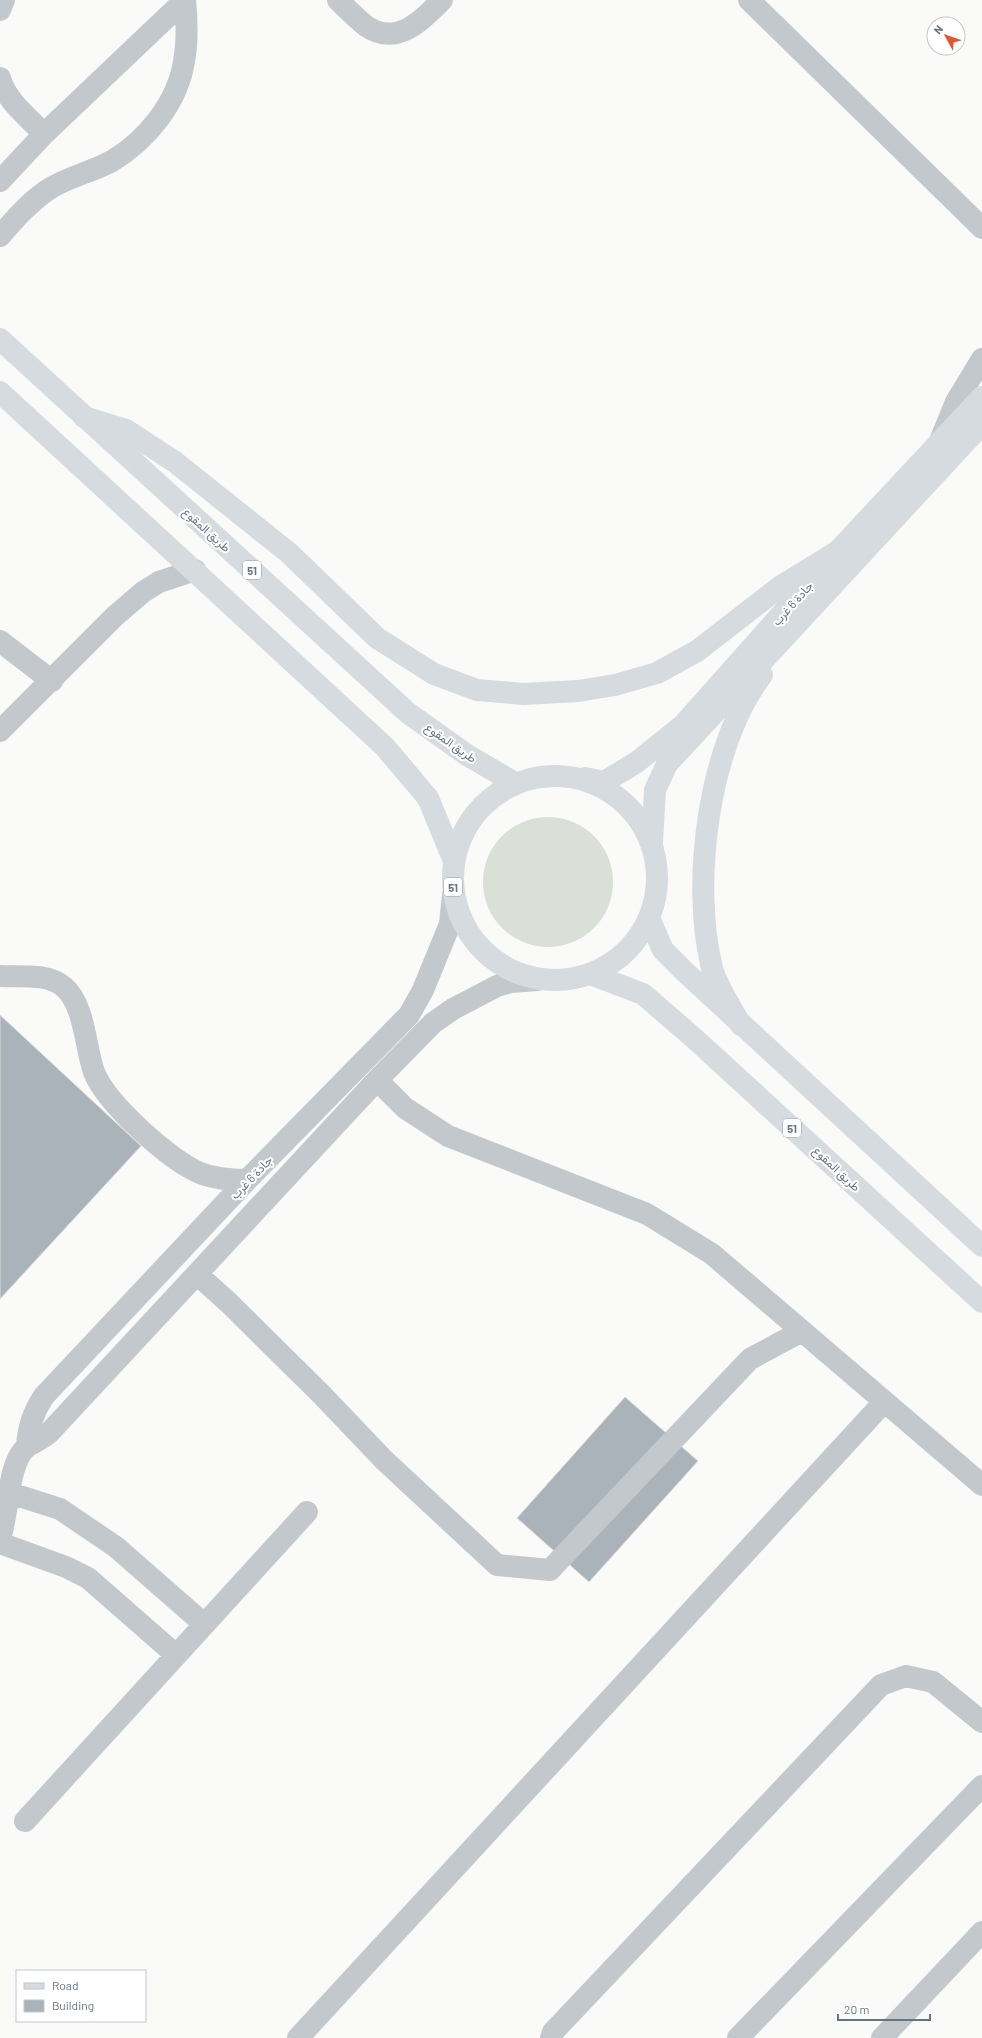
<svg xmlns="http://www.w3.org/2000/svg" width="982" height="2038" font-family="Barlow,Vazirmatn,sans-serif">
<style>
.green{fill:#dadfd7}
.building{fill:#aab3b9;stroke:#dcdcda}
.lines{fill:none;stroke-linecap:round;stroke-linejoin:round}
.minor{stroke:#c3c8cc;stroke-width:22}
.major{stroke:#d6dbdf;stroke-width:22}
.labels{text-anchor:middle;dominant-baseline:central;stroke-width:4;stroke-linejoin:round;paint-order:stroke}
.shield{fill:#fff;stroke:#939fa8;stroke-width:1}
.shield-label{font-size:11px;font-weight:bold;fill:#657683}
.street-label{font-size:12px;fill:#657683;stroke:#fff}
</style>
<rect width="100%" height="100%" fill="#fafaf8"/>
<!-- green -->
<path class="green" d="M483 882a65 65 0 1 1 130 0a65 65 0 1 1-130 0Z"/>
<!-- building -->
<path class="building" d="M0,1015l141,131 -141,153z
M625,1397l73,64 -109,121 -72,-64z"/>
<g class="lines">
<!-- minor -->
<path class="minor" d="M338,0c9,9 18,18 28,26 30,21 56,-5 76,-26
M749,0l233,228
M0,10l4,-10
M0,78c6,23 29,40 44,56
M0,181l44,-47 141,-134
M0,236c14,-16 28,-32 46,-45 20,-14 44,-18 66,-30 35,-21 66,-59 72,-100 4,-21 3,-41 1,-61
M940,441l16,-39 26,-43
M0,641l52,40
M0,731l115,-115 28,-24 16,-10 36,-12
M0,976c20,1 48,-3 64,11 21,18 21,60 30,85 12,31 75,88 106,101 15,6 31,7 47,7
M377,1080l28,28 43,28 199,78 65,40 270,231
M198,1275l31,28 93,92 62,65 113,105 53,5 200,-211 52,-28
M27,1447c1,-20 6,-35 17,-51l203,-216 162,-165 14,-25 27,-66 3,-29
M10,1493l50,16 56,38 88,77
M0,1538c9,-24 7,-77 28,-92 7,-4 14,-7 21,-13l328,-353 56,-57 20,-14 44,-23 14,-4 26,-2
M0,1543l66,24 22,11 88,77
M25,1821l282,-309
M298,2038l586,-636
M551,2038l2,-6 328,-347 25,-9 27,6 49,40
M738,2038l244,-252
M882,2038l100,-106"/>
<!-- major -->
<path class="major" d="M0,339l408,374 59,42 48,28
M0,392l385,355 43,51 26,63
M84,417l42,13 49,32 114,91 88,85 57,36 43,16 47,4 54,-3 37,-6 42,-12 40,-22 84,-65 57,-35
M453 878a102 102 0 1 1 204 0a102 102 0 1 1-204 0Z
M585,778l19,4 33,-20 46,-37 155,-174 144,-154
M652,843l3,-53 12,-26 315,-340
M649,918l14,32 20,20 299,276
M590,974l53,20 52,45 287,263
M741,1025c-8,-14 -26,-43 -29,-57 -21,-84 -4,-223 50,-293"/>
</g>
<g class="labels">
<!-- shield labels -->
<g class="shield">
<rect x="243" y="561" width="18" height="18" rx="3"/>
<rect x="444" y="878" width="18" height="18" rx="3"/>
<rect x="783" y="1119" width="18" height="18" rx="3"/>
</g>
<g class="shield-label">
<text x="252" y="570">51</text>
<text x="453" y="887">51</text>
<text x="792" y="1128">51</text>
</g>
<!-- street labels -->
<g class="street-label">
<text transform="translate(207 529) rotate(42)">طريق المقوع</text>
<text transform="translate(792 603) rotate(-48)">جادة 6 غرب</text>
<text transform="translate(451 742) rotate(35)">طريق المقوع</text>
<text transform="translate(837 1168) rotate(43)">طريق المقوع</text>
<text transform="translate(251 1177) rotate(-46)">جادة 6 غرب</text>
</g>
</g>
<!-- legend -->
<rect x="16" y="1970" width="130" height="52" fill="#ffffff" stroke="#c1c8cd"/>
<rect x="24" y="1983" width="20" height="6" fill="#d6dbdf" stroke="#c1c8cd"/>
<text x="52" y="1990" font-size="12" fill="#657683">Road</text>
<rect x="24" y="2000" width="20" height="12" fill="#aab3b9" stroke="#c1c8cd"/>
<text x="52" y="2010" font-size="12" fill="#657683">Building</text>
<!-- north arrow -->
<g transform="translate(946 36) rotate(310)"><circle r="19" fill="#ffffff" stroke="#c1c8cd"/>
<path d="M0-3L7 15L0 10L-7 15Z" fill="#e4572e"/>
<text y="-6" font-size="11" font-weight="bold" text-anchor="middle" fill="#657683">N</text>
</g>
<!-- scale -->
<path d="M838 2014v6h92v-6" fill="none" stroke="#657683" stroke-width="2"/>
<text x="844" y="2014" font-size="12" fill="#657683" stroke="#ffffff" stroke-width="3" paint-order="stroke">20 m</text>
</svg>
